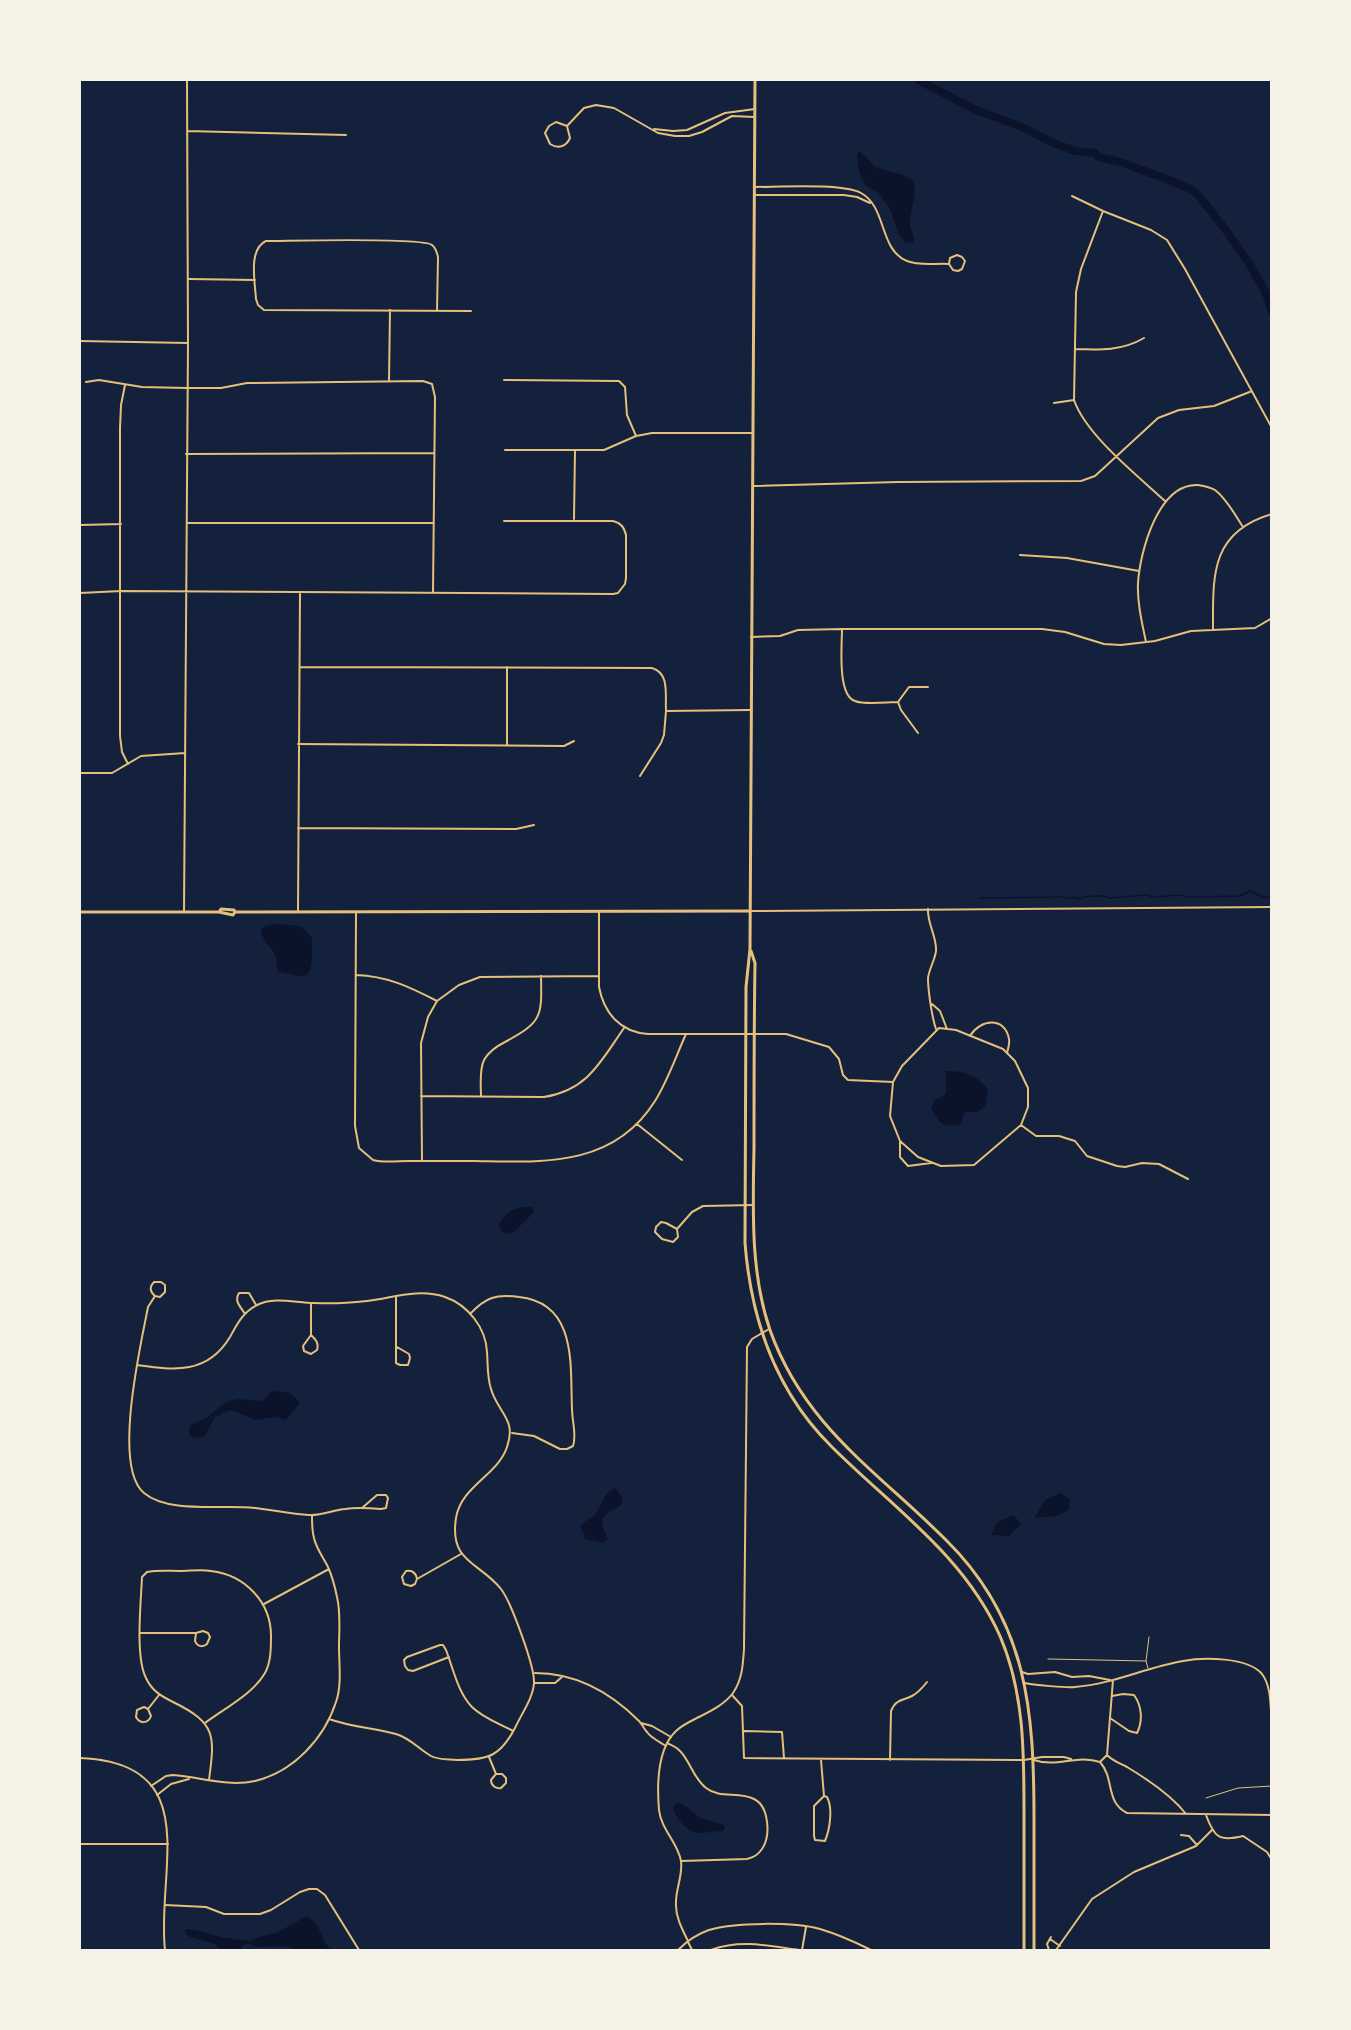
<svg xmlns="http://www.w3.org/2000/svg" width="1351" height="2030" font-family="Signika,sans-serif">
<style>
.water{fill:#0b132b}
.lines{fill:none;stroke-linecap:round;stroke-linejoin:round}
.stream{stroke:#0b132b;stroke-width:1.5}
.river{stroke:#0b132b;stroke-width:8}
.service{stroke:#e5c07b;stroke-width:1}
.minor{stroke:#e5c07b;stroke-width:2}
.tertiary{stroke:#e5c07b;stroke-width:2}
.secondary{stroke:#e5c07b;stroke-width:3}
.primary{stroke:#e5c07b;stroke-width:3}
</style>
<rect width="100%" height="100%" fill="#14213d"/>
<!-- water -->
<path class="water" d="M860,151l15,16 28,8 10,5c6,15 -4,29 -3,44 1,8 5,12 3,19l-8,-1 -7,-9 -8,-24 -12,-17 -12,-6 -4,-6 -3,-9 -2,-17z
M275,924l26,2 11,11c0,11 2,29 -5,38l-7,1 -21,-4c-3,-5 -2,-9 -3,-15 -4,-11 -15,-16 -15,-28l3,-3z
M946,1071c17,0 33,4 42,19l-3,17 -8,5h-12l-5,13c-20,3 -21,-3 -29,-18l4,-7 11,-6z
M521,1207h12l1,5 -19,19 -7,3 -5,-1 -4,-7c3,-10 12,-16 22,-19z
M275,1391l15,2 9,8v3l-13,16 -11,-3 -20,3 -24,-10 -16,7 -11,20 -9,1 -6,-3v-8l3,-3 14,-6 22,-17 10,-2 25,2 7,-8z
M615,1488l8,10 -2,7c-18,12 -24,11 -13,34l-5,4 -18,-4 -1,-6 -4,-6c4,-7 11,-8 16,-14 7,-9 7,-20 19,-25z
M1060,1493l10,6 -1,11 -13,6 -22,2 11,-18z
M1014,1515l7,9 -12,12 -18,-1 6,-13z
M676,1803l7,1 17,14 22,6 3,3 -2,4c-8,0 -17,2 -24,2 -12,-1 -24,-15 -26,-26z
M307,1916c14,8 14,24 24,34h-33l-13,-4 -29,1 -6,-3 -7,1 -2,5h-23l-2,-6 -26,-7 -5,-4 1,-4c13,0 23,6 35,8 10,2 20,3 30,4l4,-3 21,-5z"/>
<g class="lines">
<!-- stream -->
<path class="stream" d="M980,898l83,-1 6,2 6,-2 4,2c8,-3 22,-5 30,-1l38,-3c12,6 29,-4 40,2l53,-1 10,-5 13,6h9"/>
<!-- river -->
<path class="river" d="M918,80l58,30 46,17 31,16 22,8 20,2 3,4 22,5 44,16 28,12 7,6 26,33 23,33 18,31 6,19"/>
<!-- service -->
<path class="service" d="M1048,1659l98,2
M1148,1668l-2,-7 3,-24
M1206,1798l32,-10 34,-2"/>
<!-- minor -->
<path class="minor" d="M567,126l3,12c-4,9 -12,11 -20,6l-5,-11 4,-7 7,-4 11,4 17,-18 12,-3 18,3 44,25 17,3h14l13,-4 30,-16 22,1
M654,129l19,2 14,-1 38,-17 30,-4
M187,131l159,4
M755,187c23,0 88,-4 106,6 26,14 18,57 46,68 12,5 29,2 42,3l1,-6 7,-3 5,2 3,4 -3,8 -4,2 -5,-1 -4,-6
M755,195h89l13,2 13,6
M1072,196l31,15 48,19 16,10 18,29 87,159
M1103,211l-22,58 -5,23 -2,108c12,35 63,75 91,101
M189,279l66,1
M437,311l1,-54c-1,-4 -2,-9 -6,-12 -10,-8 -143,-4 -166,-4 -18,8 -11,41 -10,58l2,6 6,5 207,1
M80,341l108,2
M1075,349c25,1 47,2 69,-11
M504,380l115,1 6,6 2,28 9,21
M389,381l1,-71
M86,382l13,-2 43,7 45,1h34l26,-5 176,-2 9,3 3,13 -2,196
M125,385l-4,20 -1,23v308l2,16 6,12
M1054,403l20,-3
M505,450h99l32,-14 16,-3h101
M186,454l248,-1
M753,486l145,-4 183,-1 14,-5 63,-58 21,-8 35,-4 38,-15
M574,519l1,-69
M187,523h246
M80,525l41,-1
M1020,555l47,3 72,13
M80,593l41,-2 492,3 5,-1 7,-9 1,-6v-43c-2,-8 -5,-12 -13,-14h-109
M842,629c0,16 -5,66 13,72 9,4 32,1 43,1
M1213,629c0,-53 -3,-97 59,-115
M751,637l29,-1 18,-6 44,-1h200l23,3 39,12 17,1 34,-4 36,-10 64,-3 17,-10
M1146,642c-4,-19 -9,-40 -8,-59 2,-31 20,-100 60,-98 6,1 12,2 17,5 12,9 20,25 28,37
M300,667l352,1c18,5 13,28 14,43l84,-1
M898,702l11,-15h19
M898,702l3,8 17,23
M298,744l266,2 10,-5
M507,745v-78
M80,773h32l29,-17 44,-3
M640,776l21,-33 3,-8 2,-24
M298,828l218,1 18,-4
M928,909c-1,14 9,28 8,42 -1,9 -7,18 -8,27 0,12 4,40 8,51
M599,911v76c5,26 21,45 49,47h138l43,13 10,12 4,16 5,5 45,2
M184,912l4,-569 -1,-263
M298,912l2,-319
M356,912l-1,214 4,22 14,12c11,3 24,1 36,1 22,0 43,0 65,0 68,1 139,7 181,-60 13,-21 21,-45 31,-67
M356,975c31,1 54,12 81,26
M932,1004l8,7 7,18
M939,1028l17,2 47,19 12,12 13,27v19l-7,18 -47,40 -33,1 -23,-9 -18,-16 -10,-25 3,-34 9,-16z
M970,1036c10,-17 35,-20 39,3 1,4 -1,10 -2,14
M421,1096l123,1c44,-7 57,-36 80,-69
M481,1097c0,-11 -2,-27 3,-37 5,-9 13,-14 21,-18 37,-20 37,-25 36,-66
M637,1124l45,36
M1021,1125l15,11h23l16,5 12,15 30,10 8,1 17,-4 17,1 29,15
M900,1141v16l8,9 23,-3
M422,1161l-1,-118 7,-26 9,-16 22,-16 21,-8 119,-1
M677,1229l1,8 -5,5 -11,-3 -7,-7 1,-5 5,-5 5,1 11,6 15,-17 11,-6 51,-1
M155,1296l5,1 5,-5v-7l-4,-3h-7c-5,5 -4,10 1,14l-7,11c-7,37 -36,160 -4,186 25,21 79,11 111,15 18,2 36,6 54,7 12,1 24,-5 36,-6 12,-2 24,-1 36,0l5,-1 2,-10 -2,-3h-9l-15,13
M396,1297v66l4,2h8l2,-7 -1,-4 -12,-7
M311,1303v32l-8,11 1,5 7,3 6,-4c2,-7 -1,-10 -6,-15
M245,1314c-5,-8 -11,-13 -6,-21h10l7,12
M470,1314c16,-17 26,-20 49,-17 59,6 51,70 53,112 0,12 5,26 1,37l-6,3h-7l-26,-13 -22,-3
M137,1365c37,5 70,10 93,-28 7,-13 13,-25 27,-32 17,-9 39,-2 57,-2 18,1 35,0 53,-2 25,-3 52,-13 78,-4 23,8 41,31 42,55 1,13 0,25 4,37 7,24 26,30 16,58 -9,28 -46,39 -51,71 -7,45 24,44 45,71 10,13 34,78 33,94 -1,15 -12,30 -18,43 -15,30 -27,34 -59,34 -8,-1 -19,0 -26,-4 -12,-7 -21,-18 -35,-22 -23,-6 -45,-7 -67,-15
M417,1579c-1,-6 -5,-9 -11,-8l-4,6 2,7 7,2 4,-2 2,-5 44,-25
M264,1604l65,-35
M141,1633h55l7,-2 5,2 2,4 -3,7c-5,4 -10,2 -12,-3l1,-8
M449,1657l-36,14 -5,-1 -3,-4 -1,-6 3,-3 33,-12h3l3,5c7,18 12,43 26,57 11,11 28,17 41,24
M1022,1672l6,2 27,-2 17,5 17,-1 21,4
M535,1673c40,0 75,19 104,48 3,3 5,8 8,11 4,6 13,10 19,14
M1113,1680l-6,75c6,6 12,8 20,12 20,12 45,29 59,47
M534,1683h21l7,-6
M1025,1683c7,2 43,5 50,4 38,-3 72,-20 108,-26 20,-4 65,-4 79,13 10,13 8,34 10,49
M732,1695l10,11 2,52 280,2 18,-3h22l7,2
M148,1709l3,7c-3,8 -11,8 -15,1l1,-7 7,-3 4,2 11,-14
M1110,1718l19,13 8,2c6,-12 5,-27 -3,-38l-11,-1 -11,2
M205,1723c20,-15 48,-29 60,-50 6,-11 6,-25 6,-37 0,-34 -26,-61 -60,-65 -10,-2 -21,0 -32,0 -11,0 -22,-1 -32,1l-5,5c-1,25 -7,80 4,101 6,13 15,18 27,24 43,21 42,33 36,78
M641,1723l11,3 19,11
M744,1731l38,1 2,26
M667,1743c4,2 9,4 12,7 11,10 14,28 27,38 14,11 33,3 48,11 15,7 17,37 8,50 -4,6 -8,8 -15,10l-66,2
M489,1757l7,17 -5,6c0,5 4,9 10,8l5,-5v-5l-4,-4h-6
M821,1760l3,36
M890,1760l1,-49c5,-12 11,-10 21,-15 6,-3 11,-9 15,-14
M1034,1760c23,8 43,-6 66,2l7,-7
M1100,1762c15,17 5,40 27,51l145,2
M151,1786l15,-10 7,-1c27,2 54,12 82,6 38,-9 69,-42 81,-79 6,-17 3,-38 3,-55 0,-16 2,-34 -2,-50 -2,-10 -5,-21 -9,-30 -5,-10 -12,-19 -14,-29 -2,-7 -2,-15 -2,-22
M157,1795l14,-11 18,-5
M824,1796l3,1c6,11 3,32 -2,44l-10,-1 -1,-4v-30z
M1206,1815c8,22 13,27 37,21l24,16 5,8
M1181,1835l8,1 8,9
M80,1844h88
M165,1905l41,2 18,7h36l11,-4 29,-18 9,-3h8l8,6 34,55
M1050,1939l10,7
M688,1942l4,8
M802,1950l4,-23
M1049,1950l-2,-6 4,-7
M1056,1950l36,-51 42,-27 62,-26 16,-16"/>
<!-- tertiary -->
<path class="tertiary" d="M750,911l522,-4
M80,1758c126,5 76,112 85,192
M688,1941c-6,-12 -13,-25 -12,-39 0,-14 7,-27 5,-41 -3,-18 -20,-32 -22,-51 -2,-24 -2,-61 17,-79 6,-6 15,-10 23,-14 12,-6 26,-13 34,-24 9,-13 10,-28 11,-44l3,-302 5,-8 17,-10
M678,1950c8,-8 19,-16 31,-20 25,-8 85,-8 111,-1 17,5 35,13 51,21
M711,1950c30,-11 58,-4 88,0"/>
<!-- secondary -->
<path class="secondary" d="M80,912h139l14,3 2,-3 515,-1
M219,912l2,-3 13,1 1,2"/>
<!-- primary -->
<path class="primary" d="M755,80l-5,869 -4,38 -1,256c6,76 31,149 87,204 60,60 132,108 168,189 25,58 24,120 24,183 0,44 0,88 0,131
M751,951l4,12c-1,62 -1,123 -1,185 -1,60 -4,124 16,182 34,96 107,141 176,210 82,81 88,171 88,280 0,44 0,87 0,130"/>
</g>
<!-- border -->
<rect width="1351" height="2030" fill="none" stroke="#f6f1e7" stroke-width="162"/>
</svg>
